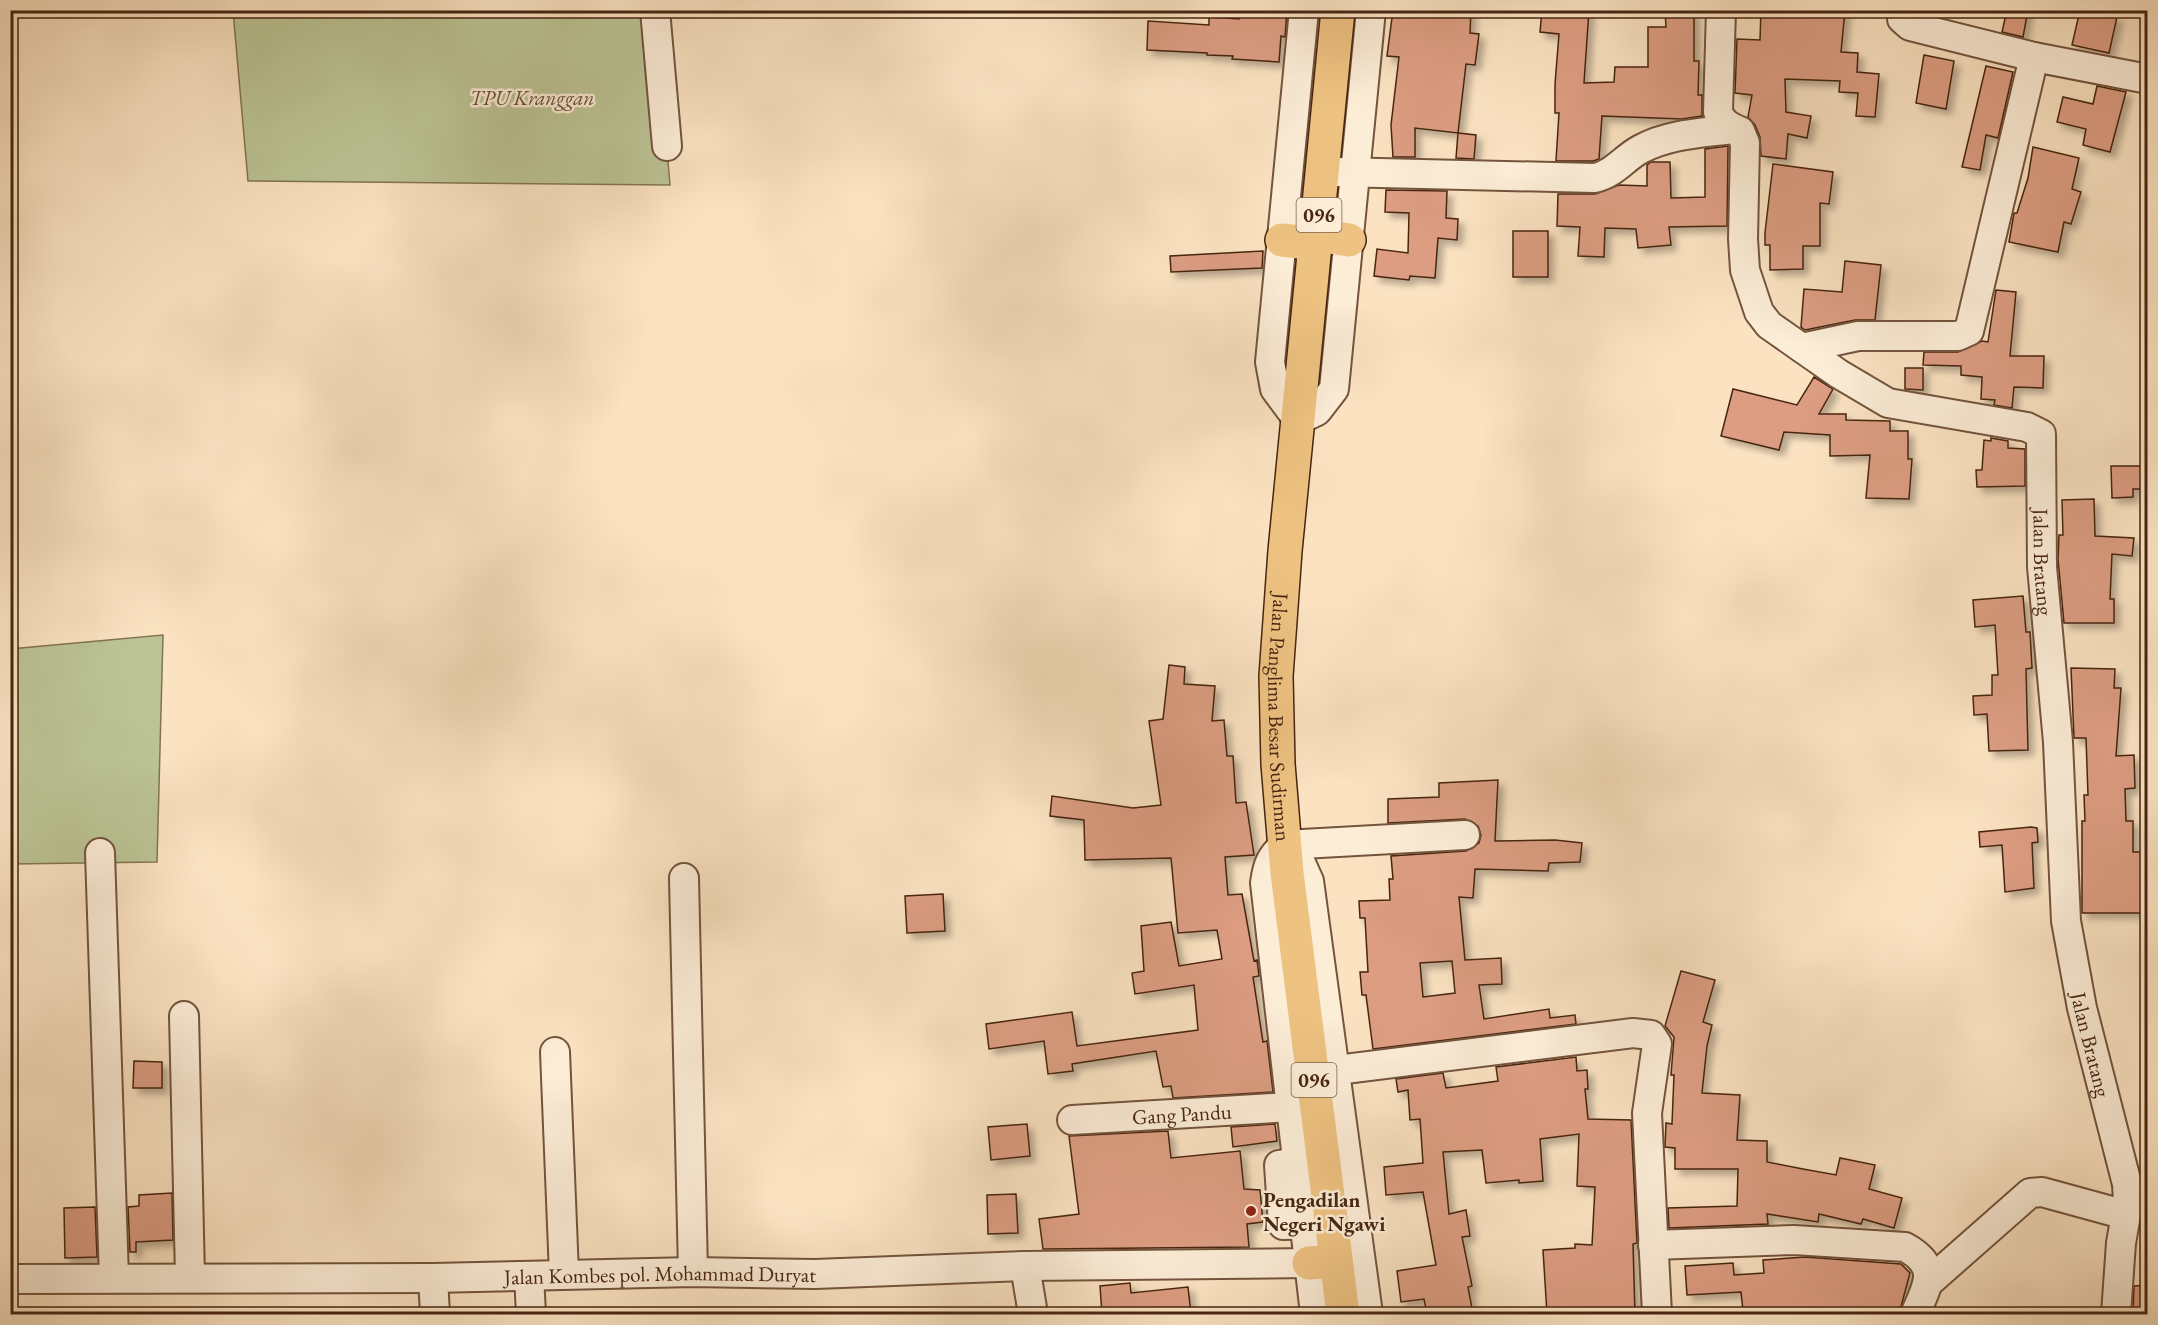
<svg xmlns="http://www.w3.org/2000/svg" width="2158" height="1325" font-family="'EB Garamond',serif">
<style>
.green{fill:#bcc495;stroke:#827453;stroke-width:1.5}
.building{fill:#dc9d82;stroke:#472511;stroke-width:1.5;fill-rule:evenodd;filter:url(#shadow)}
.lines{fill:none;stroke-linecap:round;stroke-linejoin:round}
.minor-casing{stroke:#74543d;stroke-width:32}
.major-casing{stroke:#472511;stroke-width:36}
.minor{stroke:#fcedd7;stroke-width:28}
.major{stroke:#eec281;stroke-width:33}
.poi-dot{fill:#8f2418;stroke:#fcedd7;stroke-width:2}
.labels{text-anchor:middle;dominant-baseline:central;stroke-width:5;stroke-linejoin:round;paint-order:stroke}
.shield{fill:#fcedd7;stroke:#7d614c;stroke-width:1.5}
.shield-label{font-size:20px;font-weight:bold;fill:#472511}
.park-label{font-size:21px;font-style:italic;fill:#644d32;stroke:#fcedd7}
.street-label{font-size:21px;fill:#472511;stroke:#fcedd7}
.poi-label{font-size:21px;font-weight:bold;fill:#472511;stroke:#fcedd7;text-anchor:start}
</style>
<defs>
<filter id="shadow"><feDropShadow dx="5.5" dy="5.5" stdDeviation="3" flood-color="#0004"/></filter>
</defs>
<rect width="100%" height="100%" fill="#fbe3c2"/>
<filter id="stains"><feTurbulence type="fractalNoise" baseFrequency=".00333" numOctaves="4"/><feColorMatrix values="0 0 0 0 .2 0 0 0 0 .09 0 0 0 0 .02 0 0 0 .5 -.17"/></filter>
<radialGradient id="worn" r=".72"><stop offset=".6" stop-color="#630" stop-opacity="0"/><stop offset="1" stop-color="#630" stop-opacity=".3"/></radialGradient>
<!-- green -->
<path class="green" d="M233,11h422l15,174 -422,-4z
M163,635l-6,227 -146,2 -1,-215z"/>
<!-- building -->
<path class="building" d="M1240,10h47l-2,27 -4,-1 -2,26 -47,-3 1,-3 -26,-1v-2l-60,-3 1,-29 61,4v-8l30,2z
M1393,10h78l-1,23 9,1 -4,31 -9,-1 -8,69 -43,-5v29h-22l-2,-32 8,-68 -12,-1z
M1542,10h47l-5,73 30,-1 1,-15h33v-40h18l-1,-17h29v51h5l-1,34h4v21l-20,3 -80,-3 -3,43 -6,2h-37l3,-48h-4v-29l4,-50 -19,-2z
M1761,10h84l-4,42 17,1 -1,19 22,2 -4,43 -19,-1 2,-23 -19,-1 1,-11 -55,-2 1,33 25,4 -4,22 -19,-4 -2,25 -25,-3 -1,-19 -5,-12 -7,-8 4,-22 -17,-2 2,-54 23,1z
M2007,10h21l-5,27 -21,-5z
M2080,10l37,7 -8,36 -37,-8z
M1924,55l30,6 -8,48 -30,-6z
M1986,66l27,6 -15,66 -12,-3 -6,35 -18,-3z
M2097,86l29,6 -16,60 -27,-7 3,-16 -29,-7 6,-25 30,7z
M1458,133l18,2 -2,24 -18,-1z
M1728,146l-1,80 -58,1 2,18 -33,3 -2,-19 -31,-1 -1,29 -26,-1 2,-29 -23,-1 1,-32h37l24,-9 28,1v-21l4,-3h19l1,36 34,-1v-48z
M2033,147l46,11 -7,31 9,3 -10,32 -7,-2 -6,30 -49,-10 5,-29h3l11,-35z
M1773,164l60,8 -4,32 -9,-1v43h-17v23l-33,1v-25h-5v-12z
M1386,190l61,1 -1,27 12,1 -1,21 -19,-2 -3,40 -25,-2 -1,4 -35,-4 3,-27 31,4 1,-40 -24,-1z
M1513,231h35v46h-35z
M1263,251l-1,17 -91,4 -1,-16z
M1845,261l36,4 -6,55h-20l-50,10 -4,-3 3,-38 38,3z
M1996,290l20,2 -6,64h34l-1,32 -29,-1 -2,21 -18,-3 1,-5 -14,-1 1,-22 -21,-2v-9l-38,-1 1,-13h34l24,-11 6,1z
M1905,368h18v22l-18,-1z
M1814,377l19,12 -14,25h27v6l44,1v10h18v28h4l-3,40 -43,-1 4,-43 -40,1v-21l-46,-3 -5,18 -58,-14 12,-47 64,16z
M1991,438l17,3v7l17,1v37l-48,1 -1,-17h6l2,-30 7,1z
M2111,466h32v23h-10v8l-21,1z
M2094,499l1,37 39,2 -2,18 -20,-2 -2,45h4v24h-50l-6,-64 1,-24h4l-1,-35z
M2023,596l3,36h4l2,36 -6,1 2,81 -39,1 -2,-37 -13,1 -1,-19 19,-1v-20h6l-3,-50 -20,2 -2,-27z
M1169,665l16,2 -1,17 31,2 -3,35 12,-1 3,36h6l3,47 10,-1 8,53 -29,2 3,38 14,-1 12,67 3,-1 2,16 -6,1 10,65 4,-1 6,51 -100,6 -2,-12 -8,1 -7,-36 -84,13 1,7 -25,3 -4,-33 -55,8 -3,-25 86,-12 5,34 121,-16 -4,-45 -59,9 -3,-21 12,-2 -3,-45 30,-4 8,44 43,-7 -5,-29 -39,3 -7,-75 -86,2 -1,-40 -34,-4 2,-20 81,12 28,-3 -12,-84 14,-2z
M2071,668l44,1 -1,19h7l-5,68 18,-1 1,33 -10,1 1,32h7v31h13l2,61h-66v-92h3l-1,-26h4l-2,-57h-12z
M1498,780l-3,61 60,-1 27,3 -2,19 -31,1 -1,8 -73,-2 -2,29 -14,-1 6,63 36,-2 1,26 -23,1 5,34 65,-10 1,9 25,-3 1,9 -203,25 -7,-54h-4l-2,-23h8l-3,-54h-5l-1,-17 31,-1 -1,-21h4l-2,-23 75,-5 13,-8 2,-8 -3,-9 -13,-7 -77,4v-24l51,-2v-14zM1452,961l3,32 -32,4 -3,-34z
M2031,827l6,1 1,14 -6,1 2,45 -29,4 -3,-47 -22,2 -1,-15z
M943,894l2,37 -38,2 -2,-37z
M1681,971l34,9 -12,42 9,3 -5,21 -5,47 38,2 -3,45 30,1v21l36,7 33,6 4,-17 35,7 -6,24 33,9 -8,30 -31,-9 -2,5 -42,-10 -1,8 -51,-8 1,10 -99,4 -1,-20 69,-2 1,-37h-63v-21l-10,-1 1,-24 6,1 2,-49h-3l3,-38 -9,-11z
M1576,1057l1,14 10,-1 1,19h-3l3,30 43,1 6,123 -4,1 2,70h-88l-4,-64 32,-2v-4l17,1 3,-58 -18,-1 2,-52 -39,5 3,42 -24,2v-3l-33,3 -4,-33 -39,2 6,62 17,-4 4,26 -8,1 10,49 -4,1 5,27h-46l-3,-15 -23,3 -4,-31 39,-6 -13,-73 -37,3 -2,-28 39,-4 -3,-44 -10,1 -2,-30 -10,2 -2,-13 47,-6 3,15 52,-7 -2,-14z
M134,1061l28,1v26h-29z
M1027,1124l3,32 -39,4 -3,-33z
M1275,1124l2,17 -44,6 -2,-20z
M1168,1131l3,27 69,-7 4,38 16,1 3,32 -16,2 2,23 -206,2 -4,-30 40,-5 -10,-78z
M172,1193l1,47 -37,2v10h-6l-2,-45 11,-1v-11z
M1016,1194l2,39 -30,1 -1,-39z
M95,1207l2,50 -32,1 -1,-50z
M1805,1257l96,7 9,9 -11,41h-27l-38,-6 -1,6h-67v-6l-23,3 -2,-19 -54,3 -2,-29 48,-3 1,12 30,-2 -1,-13z
M1130,1283l1,10 57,-6 3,27h-89l-2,-28z
M2148,1285v29h-15l1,-28z"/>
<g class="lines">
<!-- minor casing -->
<g class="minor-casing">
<g id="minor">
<path d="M655,10l12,136"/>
<path d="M1304,10l-34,352 5,27 23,31 19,-9 17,-22 37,-379"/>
<path id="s1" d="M1721,10l-3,102c4,11 12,15 22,19l5,12 -2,96 2,31 14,42 10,13 70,49 49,29 139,24 14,7 1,133 16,175 8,179 16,87 45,176 1,19 -7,40 -5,71"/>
<path d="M1902,10v9l8,7 124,31 114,22"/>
<path d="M1338,172l257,6c20,-5 29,-20 46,-29 28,-15 61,-16 91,-20"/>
<path d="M1802,348l56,-12h100l11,-5 65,-274"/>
<path d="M1284,845l11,5 14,31 59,433"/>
<path d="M100,853l14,425"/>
<path d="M684,878l9,394"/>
<path d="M184,1016l6,261"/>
<path d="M555,1052l9,222"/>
<path d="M1313,1073l320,-40 18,2 6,9 -10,69 10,201"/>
<path id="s2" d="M1072,1120l219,-13"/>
<path d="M1287,1164l-8,1 4,60 41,-1"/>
<path d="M1653,1245l141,-5 111,7c35,19 23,38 10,67"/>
<path d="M1025,1266l8,48"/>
<path d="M529,1276l2,38"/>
<path d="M433,1278l2,36"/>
<path id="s3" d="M10,1279l423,-1 260,-6 122,2 210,-8 284,-3"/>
<path d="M1929,1282l101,-89 12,-1 84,23"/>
<path d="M1315,1314l-50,-431c2,-17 6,-27 19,-38l181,-10"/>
</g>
</g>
<!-- major casing -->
<g class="major-casing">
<g id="major">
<path id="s4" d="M1338,10l-53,541 -9,125 2,88 9,109 56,441"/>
<path d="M1317,235l32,5"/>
<path d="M1282,240l34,4"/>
<path d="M1309,1263l27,-2"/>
</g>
</g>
<!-- minor -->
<use href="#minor" class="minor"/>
<!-- major -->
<use href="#major" class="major"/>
</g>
<!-- markers -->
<circle class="poi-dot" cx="1251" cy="1211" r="6"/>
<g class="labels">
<!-- shield labels -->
<g class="shield">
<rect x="1296.5" y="198" width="45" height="34" rx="4.5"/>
<rect x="1291.5" y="1063" width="45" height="34" rx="4.5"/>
</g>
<g class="shield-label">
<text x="1319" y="215">096</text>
<text x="1314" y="1080">096</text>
</g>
<!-- park labels -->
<g class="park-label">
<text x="532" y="97">TPU Kranggan</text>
</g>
<!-- street labels -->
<g class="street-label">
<text stroke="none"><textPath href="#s1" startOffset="760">Jalan Bratang</textPath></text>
<text stroke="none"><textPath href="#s4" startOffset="710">Jalan Panglima Besar Sudirman</textPath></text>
<text stroke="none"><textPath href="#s1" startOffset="1246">Jalan Bratang</textPath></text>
<text stroke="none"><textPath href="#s2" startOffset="110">Gang Pandu</textPath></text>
<text stroke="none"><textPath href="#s3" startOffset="650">Jalan Kombes pol. Mohammad Duryat</textPath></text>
</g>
<!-- poi labels -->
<g class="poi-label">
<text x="1263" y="1199">Pengadilan<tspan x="1263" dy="24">Negeri Ngawi</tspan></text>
</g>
</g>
<!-- margin -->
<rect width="2158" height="1325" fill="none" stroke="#fbe3c2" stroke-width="36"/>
<rect x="12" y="12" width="2134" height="1301" fill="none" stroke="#472511" stroke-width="3"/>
<rect x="18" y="18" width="2122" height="1289" fill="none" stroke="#472511" stroke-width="1.5"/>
<rect width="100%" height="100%" filter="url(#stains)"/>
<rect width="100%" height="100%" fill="url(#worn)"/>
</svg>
